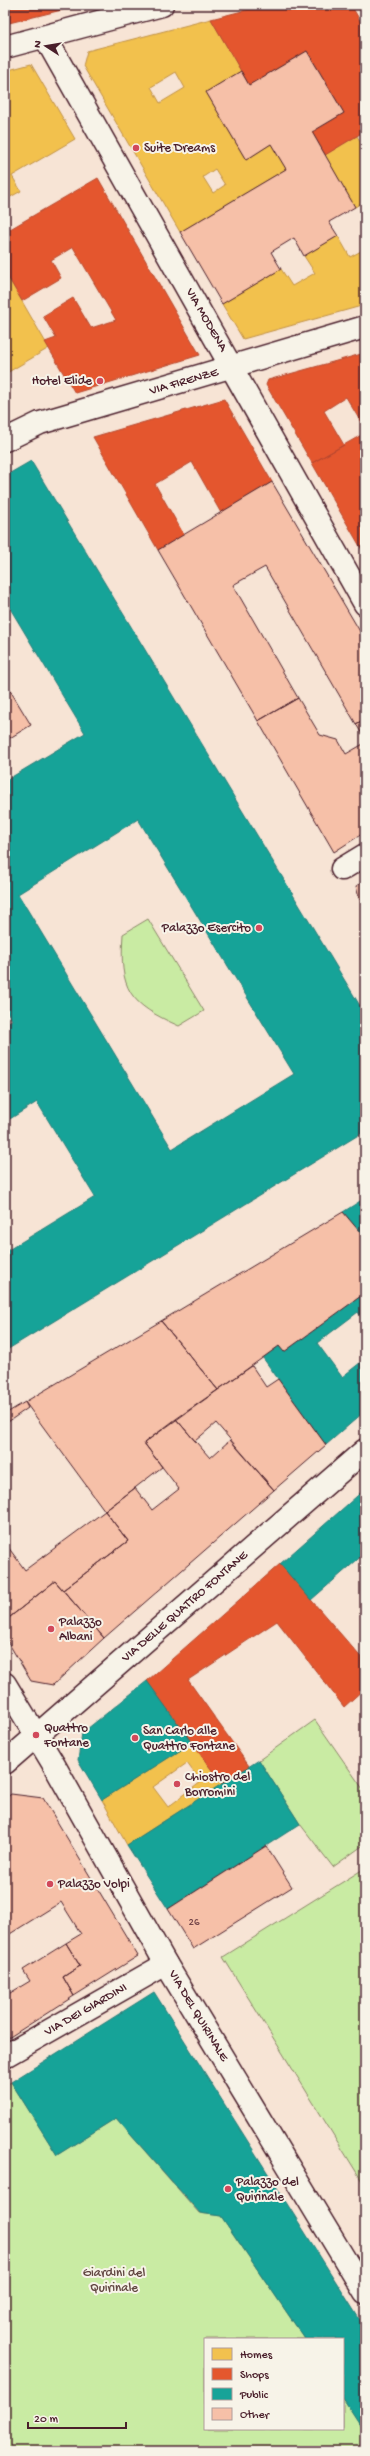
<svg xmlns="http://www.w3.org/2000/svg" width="370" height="2456" font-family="'Gochi Hand',sans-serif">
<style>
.green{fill:#c9eba3;stroke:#8a8567}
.homes{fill:#f2c14e;stroke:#c09044;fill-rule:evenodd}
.shops{fill:#e4572e;stroke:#b6462d}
.public{fill:#17a398;stroke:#267b77;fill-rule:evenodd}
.building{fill:#f6c0a8;stroke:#4a1f2b}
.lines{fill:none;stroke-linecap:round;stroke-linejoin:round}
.street-casing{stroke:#4a1f2b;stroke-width:25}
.secondary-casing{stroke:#4a1f2b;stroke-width:25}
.street{stroke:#f7f3e8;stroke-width:22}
.secondary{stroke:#f7f3e8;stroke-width:22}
.poi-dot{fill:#d1495b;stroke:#f7f3e8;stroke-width:1.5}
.labels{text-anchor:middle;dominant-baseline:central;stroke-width:4;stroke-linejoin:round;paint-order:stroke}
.number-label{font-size:11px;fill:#75474a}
.poi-label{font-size:13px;fill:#4a1f2b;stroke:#f7f3e8;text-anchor:start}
.street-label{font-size:13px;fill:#4a1f2b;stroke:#f7f3e8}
.park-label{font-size:13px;fill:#634843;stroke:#f7f3e8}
</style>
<rect width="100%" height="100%" fill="#f7e4d5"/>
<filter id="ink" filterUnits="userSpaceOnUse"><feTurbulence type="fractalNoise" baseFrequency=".025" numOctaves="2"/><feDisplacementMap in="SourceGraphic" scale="8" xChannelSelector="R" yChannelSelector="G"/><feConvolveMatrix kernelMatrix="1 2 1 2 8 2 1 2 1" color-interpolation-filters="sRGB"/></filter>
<g filter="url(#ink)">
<!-- green -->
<path class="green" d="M148,919l56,92 -25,15c-50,-22 -60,-36 -56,-92z
M315,1720l50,72v52l-32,23 -33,-43 -41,-64z
M365,1868v318l-142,-229z
M11,2082l46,73 59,-37 83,95 22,3 84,123h-100v90h138v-31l22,34v19h-360v-365z"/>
<!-- homes -->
<path class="homes" d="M211,19l30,52 -35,21 40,68 25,-16 15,25 -106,63 -97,-166 4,-15zM176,72l9,16 -25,15 -9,-16zM215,169l10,16 -12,8 -10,-16z
M31,64l44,75 -63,37 9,15 -16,9v-41l4,-1 -4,-15v-72z
M357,136l8,13v52l-10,6 -30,-52z
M338,236l12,21 15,-8v56l-122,34 -21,-35 59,-35 11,17 23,-13 -11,-17z
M5,272l44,76 -44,26z
M192,1743l30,41 -95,61 -25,-45zM187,1763l14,19 -33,25 -15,-20z"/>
<!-- shops -->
<path class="shops" d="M5,5h77l-77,19z
M266,5h85l14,24v102l-40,24 -13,-23 32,-19 -37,-62 -58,34 -38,-66z
M98,178l102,177 -125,38 -30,-51 11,-4 -13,-22 30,-18 18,30 25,-8 -43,-73 -22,13 10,18 -39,23 -17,-29v-40z
M365,353v76l-19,-32 -22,14 20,34 -32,18 -46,-78 2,-5z
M224,399l48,83 -51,31 -29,-51 -37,22 29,51 -26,15 -65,-113z
M365,433v122l-53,-92z
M280,1564l85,98v26l-21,19 -67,-86 -89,59 61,86 -27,18 -75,-103z"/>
<!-- public -->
<path class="public" d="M31,461l334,553v117l-360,220v-99l90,-55 -58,-95 -32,20v-98l7,-4 -7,-12v-227l80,-48 -80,-133v-124zM138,819l156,255 -122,75 -154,-255z
M365,1198v40l-22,-26z
M365,1293v29l-7,-10 -41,31 25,34 23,-18v52l-39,34 -63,-87 16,-12 5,6z
M365,1489v64l-54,47 -31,-36z
M147,1681l45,62 -90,57 -24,-40 4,-27z
M259,1760l41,64 -132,85 -41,-64z
M154,1992l211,336v104l-22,-34v-59h-38l-84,-123 -21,-3 -84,-95 -59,37 -46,-73z"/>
<!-- building -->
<path class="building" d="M307,51l37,62 -32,19 43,75 -26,15 9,14 -34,20 -10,-18 -23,14 10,17 -59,35 -42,-72 106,-63 -15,-25 -25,16 -40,-68 35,-21 8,14z
M272,482l93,158v79l-9,5 -91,-157 -32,18 65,113 -40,23 -100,-171z
M5,682l26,43 -26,16z
M298,698l22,37 18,5 8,14 19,-11v89l-31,20 -76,-131z
M365,719v20l-9,-15z
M365,881v27l-6,-10 -3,-12z
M343,1212l22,26v55l-81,59 -5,-6 -61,44 -57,-69z
M161,1321l57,69 -74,53 18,24 -57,44 -80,-109z
M252,1366l14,21 12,-8 48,66 -52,45 -58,-67 -21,18 -19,-22z
M25,1402l3,6 -23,16v-10z
M176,1419l34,39 20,-18 44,50 -170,148 -41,-48 65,-49 -23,-30 30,-23 17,22 27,-21 -35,-46z
M105,1511l23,30 -65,49 -8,-9 -50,40v-78l20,27z
M55,1581l49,57 -51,47 -22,-4 -26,-44v-16z
M11,1794l32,4 95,158 -64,40 -11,-19 17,-11 -14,-23 15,-9 -20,-32 -56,35v-138z
M266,1846l26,41 -99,62 -25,-40z
M66,1943l14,23 -17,11 11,19 -69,44v-44l25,-15 -7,-11z"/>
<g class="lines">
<!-- street casing -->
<g class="street-casing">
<path id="street" d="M45,37l320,567
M5,47l157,-42
M5,440l35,-17 325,-96
M342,869l23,-14
M5,2056l161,-92"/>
</g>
<!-- secondary casing -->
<g class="secondary-casing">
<path id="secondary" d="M5,1684l49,81 112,199 199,329
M5,1763l360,-313"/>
</g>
<!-- street -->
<use href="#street" class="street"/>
<!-- secondary -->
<use href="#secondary" class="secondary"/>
</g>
</g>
<!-- markers -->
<g class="poi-dot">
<circle cx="136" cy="148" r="4"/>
<circle cx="100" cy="381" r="4"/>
<circle cx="259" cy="928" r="4"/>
<circle cx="51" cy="1629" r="4"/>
<circle cx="36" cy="1735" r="4"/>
<circle cx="135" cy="1738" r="4"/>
<circle cx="177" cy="1784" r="4"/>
<circle cx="50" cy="1884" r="4"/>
<circle cx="228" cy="2189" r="4"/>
</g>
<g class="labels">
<!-- number labels -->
<g class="number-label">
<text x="194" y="1923">26</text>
</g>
<!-- poi labels -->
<g class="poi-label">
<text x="144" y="148">Suite Dreams</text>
<text x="92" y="381" text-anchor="end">Hotel Elide</text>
<text x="251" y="928" text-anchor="end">Palazzo Esercito</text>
<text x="59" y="1622">Palazzo<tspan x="59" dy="15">Albani</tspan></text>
<text x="44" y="1728">Quattro<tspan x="44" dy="15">Fontane</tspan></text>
<text x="143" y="1731">San Carlo alle<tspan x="143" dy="15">Quattro Fontane</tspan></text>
<text x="185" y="1777">Chiostro del<tspan x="185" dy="15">Borromini</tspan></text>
<text x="58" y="1884">Palazzo Volpi</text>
<text x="236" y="2182">Palazzo del<tspan x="236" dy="15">Quirinale</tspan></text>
</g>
<!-- street labels -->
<g class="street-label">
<text transform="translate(206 320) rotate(60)">VIA MODENA</text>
<text transform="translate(184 382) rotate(-16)">VIA FIRENZE</text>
<text transform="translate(185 1607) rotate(-41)">VIA DELLE QUATTRO FONTANE</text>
<text transform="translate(86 2010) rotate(-30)">VIA DEI GIARDINI</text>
<text transform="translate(198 2016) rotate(59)">VIA DEL QUIRINALE</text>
</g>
<!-- park labels -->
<g class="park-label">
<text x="114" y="2273">Giardini del<tspan x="114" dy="15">Quirinale</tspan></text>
</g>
</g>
<!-- margin -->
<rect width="370" height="2456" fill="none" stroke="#f7f3e8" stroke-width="20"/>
<rect x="10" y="10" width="350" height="2436" fill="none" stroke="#4a1f2b" stroke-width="1.5" filter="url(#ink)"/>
<!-- legend -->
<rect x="204" y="2338" width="140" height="92" fill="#f7f3e8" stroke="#b29e9c"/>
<rect x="212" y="2348" width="20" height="12" fill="#f2c14e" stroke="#b29e9c"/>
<text x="240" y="2358" font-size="12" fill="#4a1f2b">Homes</text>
<rect x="212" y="2368" width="20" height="12" fill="#e4572e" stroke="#b29e9c"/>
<text x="240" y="2378" font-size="12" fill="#4a1f2b">Shops</text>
<rect x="212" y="2388" width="20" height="12" fill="#17a398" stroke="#b29e9c"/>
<text x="240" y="2398" font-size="12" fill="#4a1f2b">Public</text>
<rect x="212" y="2408" width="20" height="12" fill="#f6c0a8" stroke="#b29e9c"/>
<text x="240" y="2418" font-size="12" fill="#4a1f2b">Other</text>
<!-- north arrow -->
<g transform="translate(46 46) rotate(282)" stroke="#f7f3e8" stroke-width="3" paint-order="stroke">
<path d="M0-3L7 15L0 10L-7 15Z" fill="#4a1f2b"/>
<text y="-6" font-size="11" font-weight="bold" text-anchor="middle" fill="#4a1f2b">N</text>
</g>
<!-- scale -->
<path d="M28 2422v6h98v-6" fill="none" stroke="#4a1f2b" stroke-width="2"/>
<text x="34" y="2422" font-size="12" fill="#4a1f2b" stroke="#f7f3e8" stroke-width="3" paint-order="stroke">20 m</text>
</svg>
